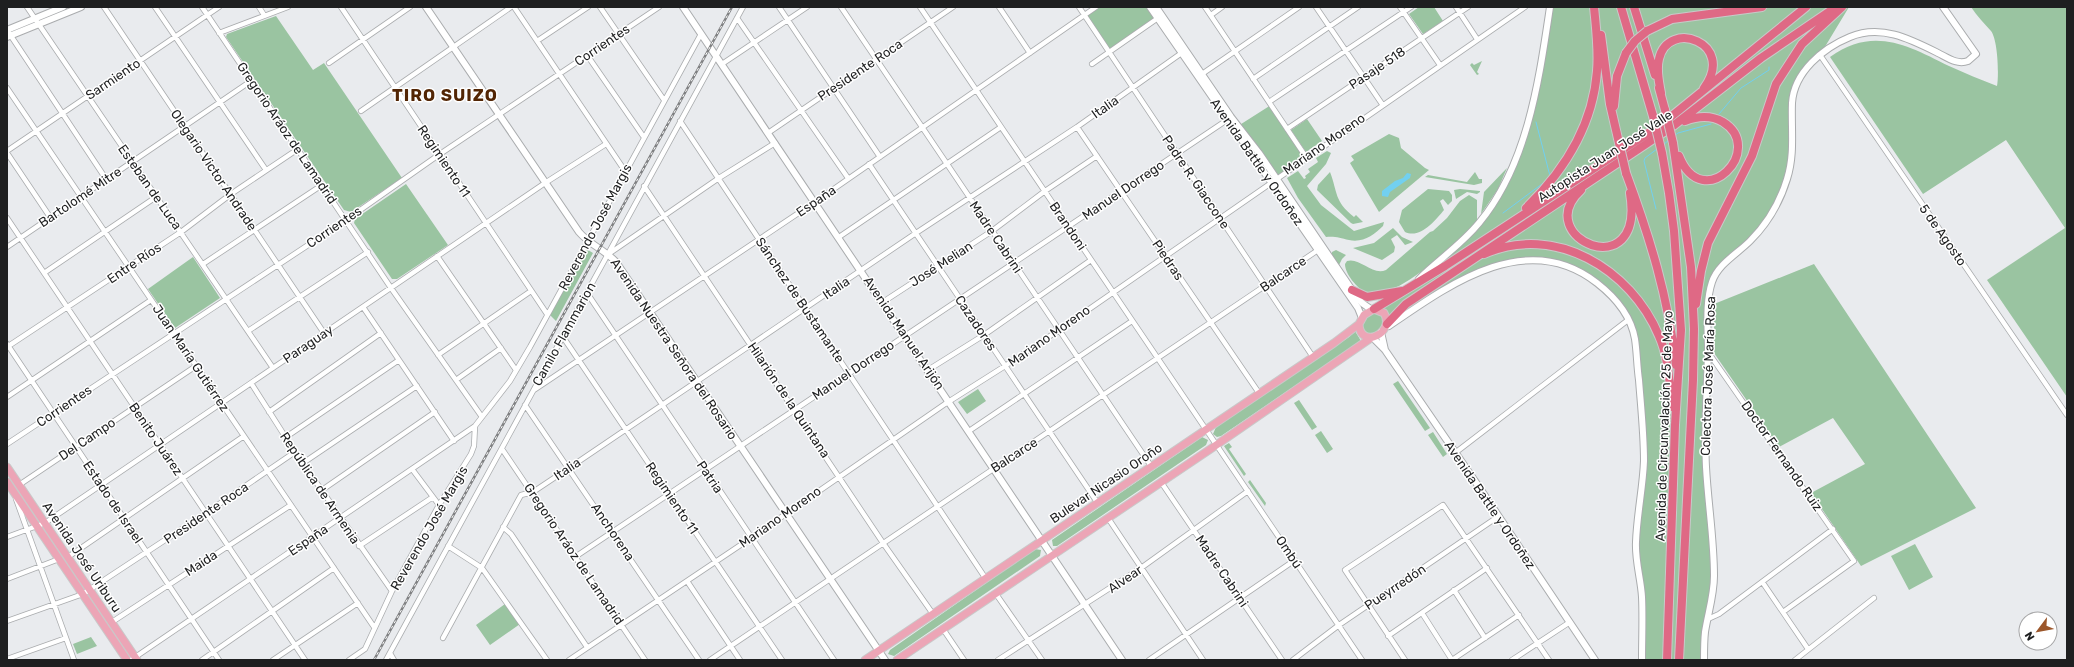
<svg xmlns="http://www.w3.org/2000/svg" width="2074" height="667" font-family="Rubik,sans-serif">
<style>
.green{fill:#9ac4a1}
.water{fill:#72d0f0}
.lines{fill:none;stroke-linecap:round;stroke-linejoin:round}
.stream{stroke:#72d0f0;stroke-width:1}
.street-casing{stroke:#aaacae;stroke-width:6}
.secondary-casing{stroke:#aaacae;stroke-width:8}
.primary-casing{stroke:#c9c9c9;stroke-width:9}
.highway-casing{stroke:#c9c9c9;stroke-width:10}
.street{stroke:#fff;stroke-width:4.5}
.secondary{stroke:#fff;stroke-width:6}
.primary{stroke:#eca5b6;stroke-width:7}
.highway{stroke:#df6985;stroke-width:8}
.rail-casing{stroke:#7e7f81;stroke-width:2.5}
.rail{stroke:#fff;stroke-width:1;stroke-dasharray:3;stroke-linecap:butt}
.highway-bridge-casing{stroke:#c9c9c9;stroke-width:10;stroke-linecap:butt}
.highway-bridge{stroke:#df6985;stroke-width:8}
.labels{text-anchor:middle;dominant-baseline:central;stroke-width:3;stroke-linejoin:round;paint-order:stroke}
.street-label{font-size:13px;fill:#1e1f20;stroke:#fff}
.district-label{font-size:17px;font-weight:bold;letter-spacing:1px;fill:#522504;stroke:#fff}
</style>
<rect width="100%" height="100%" fill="#e9ebee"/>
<!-- green -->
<path class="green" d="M1096,7h54l8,11 -49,34 -25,-37z
M1419,7h15l9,14 -20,13 -14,-20z
M1550,7h299l-29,48 -18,20 -10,27 2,41 -8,39 -23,44 -38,36 -13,21 -8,133 10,162 -10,82h-62v-63l-6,-53 8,-83 -9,-123 -17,-35 -47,-36 -48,-8 -58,20 -79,49 -19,9 -7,-17 45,-30 54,-45 42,-54 26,-67z
M1971,7h96v390l-80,-117 78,-52 -59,-88 -83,54 -93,-137c43,-31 77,-12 119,9 16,7 32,14 48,20 2,-10 1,-46 -6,-55 -7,-8 -14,-15 -20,-24z
M276,16l37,54 11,-7 78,115 -51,34 -7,-2 -118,-173 1,-3z
M1482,61l-5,11 2,2 -2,1 -7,-10 2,-2 2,2z
M1271,105l35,52 -30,21 -38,-52z
M1307,119l15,22 -16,11 -15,-22z
M1389,134l10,4 2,10 24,20 4,2 -50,42 -29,-49 4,-3 -3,-4z
M1327,151l4,2 -5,11 -19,22 14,19 33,26 30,-9 -1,4c-9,9 -20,17 -34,14 -9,-2 -14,-4 -23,-3l-28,-39 -11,-20 11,-7 6,8 2,-1 -1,-2 5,-4 -2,-3 10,-7 -2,-4z
M1507,168l-9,21 -17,25 3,-22z
M1330,172c8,21 4,29 24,45l2,-2 7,7 -10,2 -2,-1 -34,-33 1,-5z
M1475,172l4,7h3v4l-8,2 -49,-8 3,-2 39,7z
M406,184l42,61 -51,34h-5l-38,-56 1,-4z
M1428,189l21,2 3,4v6l-4,4 -5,-6 -3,2 4,9c-9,11 -24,29 -39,22l-6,-10 3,-12z
M1460,189l20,2v1l-3,2 -10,-2 -11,7 -2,-9z
M1469,195l8,5v21c-18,22 -53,51 -78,65 -10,4 -23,6 -33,7 -9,-5 -21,-19 -21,-29l2,-3c13,-4 25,15 39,9l44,-38 3,-1 14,-13 13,-17z
M1393,228l9,9 11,5 -8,3 -8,-10 -6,4 4,8 -1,5 -12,8 -29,-12 21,-5z
M588,250l5,3 -37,68 -6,-6 35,-64z
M1336,250l10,5 -4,4 -3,6 -7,-9v-4z
M193,257l27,41 -45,30 -27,-39z
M1814,264l162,244 -115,58 -50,-73 54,-29 -32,-46 -54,29 -65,-94v-38l-2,-2 2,-9z
M1355,331l6,10 -140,95 -4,1 -4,-3 3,-7 133,-90z
M1398,381l32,47 -5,3 -32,-47z
M978,389l8,12 -19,13 -9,-12z
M1299,400l18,27 -5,3 -18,-27z
M1321,431l12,18 -6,4 -12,-18z
M1433,432l14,22 -4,3 -15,-22z
M1202,437l6,3 -2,5 -149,101h-4l-1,-6z
M1229,443l3,4 -3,2 17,25 -2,2 -20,-30z
M1250,480l16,23 -1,3 -17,-24z
M1915,544l18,33 -24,13 -18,-34z
M1035,549l6,1 -1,6 -146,100 -6,-2 2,-4z
M505,604l15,20 -30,21 -14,-20z
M91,637l6,9 -20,8 -4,-10z"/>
<!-- water -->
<path class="water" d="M1407,173l4,1 -1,4 -20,14 -2,5 -6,-1v-5l13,-10 8,-3z"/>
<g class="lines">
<!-- stream -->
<path class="stream" d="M1719,114l22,-26 28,-18v-3
M1536,122l14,54
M1674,136l4,-3 33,-9
M1663,145l6,-5
M1656,209l-12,-48 1,-3 12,-9
M1503,213l43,-32"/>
<!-- street casing -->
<g class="street-casing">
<path id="street" d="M27,7l246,361
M104,7l220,326
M155,7l111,163
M202,7l189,281 91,129
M259,7l5,8
M341,7l206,307
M514,7l111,164
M600,7l64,93
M779,7l101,150
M841,7l310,459
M920,7l442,653
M999,7l31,46
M1079,7l234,350
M1205,7l101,150
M1316,7l66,97
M1400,7l40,58
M1456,7l21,32
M1211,15l11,-8
M737,18l111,160
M7,30l99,149
M219,33l69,-26
M537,41l51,-34
M587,55l56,81
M1820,55l247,360
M329,63l81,-56
M722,64l85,-57
M1092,64l66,-46
M1202,74l97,-67
M1253,79l105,-72
M7,88l367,539
M1269,102l142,-95
M361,111l150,-104
M680,121l306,458
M1077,127l182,266
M1287,129l181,-122
M768,133l185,-126
M7,151l212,-144
M7,153l43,64
M869,164l228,338
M644,186l239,357 50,71
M7,218l298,442
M839,237l162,-110
M7,247l244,-166
M610,253l109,-75 56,-35
M437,256l79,114
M203,264l119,-79
M44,273l112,-76
M587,293l247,367
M883,302l109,-71 53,-40 52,-35
M363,307l91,134
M248,331l120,-79
M563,337l219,323
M7,344l212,316
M7,347l174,-115 50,-38 67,-45
M1708,352l146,209 -71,51
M438,355l93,-64
M928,370l56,-35 107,-75
M456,380l45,-32
M251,383l44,69 97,139
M534,390l281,-188 281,-195
M7,397l144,-97
M525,405l174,255
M269,412l112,-79
M969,431l163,-110
M286,437l113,-77
M7,444l339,-224 94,-66 219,-147
M502,449l143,211
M1455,453l173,-133
M303,463l114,-77
M412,469l27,36
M1161,482l121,178
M19,485l177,-119
M322,490l113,-78
M16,499l58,161
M1108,518l95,142
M503,527l8,7 76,113
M7,537l38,-14 500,-340 61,-39
M359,546l74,-49
M448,546l34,22 65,92
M68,557l176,-121
M575,557l655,-439
M7,579l52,-20
M687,581l53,79
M1763,583l45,66
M1454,590l31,48
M996,594l46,66
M1422,613l30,47
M1708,619l11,-5 114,-85
M7,621l76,-27 123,-81 89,-61
M112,622l179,-117
M943,629l21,31
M1388,636l99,-68
M443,638l78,-143 12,-3 36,-24 347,-235 161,-106 106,-75
M390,653l4,7
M7,659l59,-21
M131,660l344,-234 35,-45 20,-34 171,-313
M202,660l132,-92
M273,660l85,-57
M349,660l16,-11 27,-58 47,-86 32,-51 3,-8 1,-20
M386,660l357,-653
M569,660l182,-122 194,-134 60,-38 54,-36 466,-323
M710,660l608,-410
M998,660l143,-92 107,-77
M1149,660l146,-100
M1293,660l46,-35 160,-109
M1405,660l-60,-90 98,-65 106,155
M1452,660l67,-45
M1512,660l58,-38
M1795,660l79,-62"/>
</g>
<!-- secondary casing -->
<g class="secondary-casing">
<path id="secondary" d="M426,7l153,225c11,13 26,18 37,30l269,398
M683,7l439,653
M1150,7l208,301 4,10
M1156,7l75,110 28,36 93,137 10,13 10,7
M7,30l56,-23
M7,37l74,-30
M1419,279c19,-19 42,-34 60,-56 49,-59 60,-143 71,-216
M1389,326c61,-42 138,-98 208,-43 18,14 34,33 38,56 2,13 2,27 4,41 2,26 5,54 5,81 -1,27 -7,53 -8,81 -1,19 5,37 6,55 1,21 0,42 0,63
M1381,332l4,18
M1372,337l13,13 94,137 116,173
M1704,660c0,-9 0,-19 1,-28 3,-19 9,-37 9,-56 0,-37 -6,-72 -8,-109 -2,-39 1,-77 2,-116 0,-22 -3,-48 4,-69 6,-18 25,-28 38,-41 17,-17 30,-39 37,-62 8,-25 4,-49 5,-76 2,-31 31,-55 58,-66 31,-13 60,2 88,16 10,5 19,12 30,8l8,-7 -33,-47"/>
</g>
<!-- primary casing -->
<g class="primary-casing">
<path id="primary" d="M1374,309l10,4c12,20 -24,37 -25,11l5,-9z
M7,467l130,193
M7,482l120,178
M865,660l469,-317 25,-19
M897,660l315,-212 159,-110"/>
</g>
<!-- highway casing -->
<g class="highway-casing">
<path id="highway" d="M1621,7l32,109
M1634,7l21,68
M1647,31l25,-12 90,-12
M1601,35l9,69 9,39
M1659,88l6,22
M1661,93c-2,-11 -5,-23 -2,-34 9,-41 78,-16 45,29
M1614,106l3,-30 9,-23
M1673,143l18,124 3,62 -1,51 -14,280
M1662,153l7,40 5,38 7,99 -6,95 -8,235
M1679,156c24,60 88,-7 44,-34 -12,-7 -25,-6 -38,-1
M1626,173c24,65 42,123 50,192
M1581,190c-52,48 65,98 49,3
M1526,208c39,-38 67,-82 71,-137 2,-21 -1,-43 -3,-64
M1484,254c71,-31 147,15 175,82 10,22 10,48 14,71
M1352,290l15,7 35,-6
M1696,304l5,-33 7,-28 44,-87 24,-72 26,-40 40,-37
M1374,309l71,-43 217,-142 144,-117
M1387,324l19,-20 267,-178 88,-68 75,-51"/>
</g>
<!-- street -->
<use href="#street" class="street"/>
<!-- secondary -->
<use href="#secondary" class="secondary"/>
<!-- primary -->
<use href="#primary" class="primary"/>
<!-- highway -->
<use href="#highway" class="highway"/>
<!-- rail casing -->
<g class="rail-casing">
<path id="rail" d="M374,660l358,-653"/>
</g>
<!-- rail -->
<use href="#rail" class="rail"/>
<!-- highway-bridge casing -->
<g class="highway-bridge-casing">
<path id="highway-bridge" d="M1626,53l9,-12 12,-10
M1665,110l8,33
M1653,116l9,37
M1619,143l7,30"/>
</g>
<!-- highway-bridge -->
<use href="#highway-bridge" class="highway-bridge"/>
</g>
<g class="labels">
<!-- street labels -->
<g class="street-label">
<text transform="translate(602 45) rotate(-34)">Corrientes</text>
<text transform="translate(1377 68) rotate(-34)">Pasaje 518</text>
<text transform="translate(860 70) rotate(-34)">Presidente Roca</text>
<text transform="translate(113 79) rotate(-34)">Sarmiento</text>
<text transform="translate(1105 107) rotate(-35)">Italia</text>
<text transform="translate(287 133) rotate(56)">Gregorio Aráoz de Lamadrid</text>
<text transform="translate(1324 144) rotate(-35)">Mariano Moreno</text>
<text transform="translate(1605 156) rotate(-33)">Autopista Juan José Valle</text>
<text transform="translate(444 161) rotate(56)">Regimiento 11</text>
<text transform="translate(1257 162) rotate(55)">Avenida Battle y Ordoñez</text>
<text transform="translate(214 170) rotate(56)">Olegario Victor Andrade</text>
<text transform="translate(1196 182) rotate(56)">Padre R. Giaccone</text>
<text transform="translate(150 187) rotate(55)">Esteban de Luca</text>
<text transform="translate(1123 190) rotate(-34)">Manuel Dorrego</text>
<text transform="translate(80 197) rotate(-34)">Bartolomé Mitre</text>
<text transform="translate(816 201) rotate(-34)">España</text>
<text transform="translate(1068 226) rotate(56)">Brandoni</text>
<text transform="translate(334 227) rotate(-34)">Corrientes</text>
<text transform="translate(595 227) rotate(-62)">Reverendo José Margis</text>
<text transform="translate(1943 235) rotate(55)">5 de Agosto</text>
<text transform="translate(996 237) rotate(56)">Madre Cabrini</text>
<text transform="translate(1168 260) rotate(56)">Piedras</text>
<text transform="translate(134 263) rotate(-34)">Entre Ríos</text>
<text transform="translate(941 264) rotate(-33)">José Melian</text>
<text transform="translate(1283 274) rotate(-34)">Balcarce</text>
<text transform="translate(836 288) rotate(-34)">Italia</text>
<text transform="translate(800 300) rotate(56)">Sánchez de Bustamante</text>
<text transform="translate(976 323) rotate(56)">Cazadores</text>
<text transform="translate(904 333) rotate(56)">Avenida Manuel Arijón</text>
<text transform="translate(564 334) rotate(-61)">Camilo Flammarion</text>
<text transform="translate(1049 336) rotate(-35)">Mariano Moreno</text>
<text transform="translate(308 344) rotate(-34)">Paraguay</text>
<text transform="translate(674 349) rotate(56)">Avenida Nuestra Señora del Rosario</text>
<text transform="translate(191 358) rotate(56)">Juan María Gutiérrez</text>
<text transform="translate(853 370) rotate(-34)">Manuel Dorrego</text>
<text transform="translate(1708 376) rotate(-88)">Colectora José María Rosa</text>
<text transform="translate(789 400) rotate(56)">Hilarión de la Quintana</text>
<text transform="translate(64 406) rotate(-34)">Corrientes</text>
<text transform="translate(1664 426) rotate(-88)">Avenida de Circunvalación 25 de Mayo</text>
<text transform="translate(87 439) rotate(-34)">Del Campo</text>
<text transform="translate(156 439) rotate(56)">Benito Juárez</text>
<text transform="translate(1014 455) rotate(-33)">Balcarce</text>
<text transform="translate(1782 456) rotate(55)">Doctor Fernando Ruiz</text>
<text transform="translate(567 469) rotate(-34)">Italia</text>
<text transform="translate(710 477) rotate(56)">Patria</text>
<text transform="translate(1106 483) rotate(-34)">Bulevar Nicasio Oroño</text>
<text transform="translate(320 488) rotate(56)">República de Armenia</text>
<text transform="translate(672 498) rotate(56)">Regimiento 11</text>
<text transform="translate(113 502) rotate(56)">Estado de Israel</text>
<text transform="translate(1490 505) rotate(56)">Avenida Battle y Ordoñez</text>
<text transform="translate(206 513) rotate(-34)">Presidente Roca</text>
<text transform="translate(780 517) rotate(-35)">Mariano Moreno</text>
<text transform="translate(429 528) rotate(-60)">Reverendo José Margis</text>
<text transform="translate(613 532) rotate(56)">Anchorena</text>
<text transform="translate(308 540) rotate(-34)">España</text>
<text transform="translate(1289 552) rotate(56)">Ombú</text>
<text transform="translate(574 554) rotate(56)">Gregorio Aráoz de Lamadrid</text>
<text transform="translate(82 557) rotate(56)">Avenida José Uriburu</text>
<text transform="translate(201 563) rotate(-33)">Maida</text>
<text transform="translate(1222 571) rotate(56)">Madre Cabrini</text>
<text transform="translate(1125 579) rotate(-34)">Alvear</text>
<text transform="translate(1395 587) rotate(-34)">Pueyrredón</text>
</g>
<!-- district labels -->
<g class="district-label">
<text x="445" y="95">TIRO SUIZO</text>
</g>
</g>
<!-- border -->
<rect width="2074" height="667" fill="none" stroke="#1e1f20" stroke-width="16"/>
<!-- north arrow -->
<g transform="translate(2038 631) rotate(238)"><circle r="19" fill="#ffffff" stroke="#a5a5a6"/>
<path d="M0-3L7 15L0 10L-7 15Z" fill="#9c572b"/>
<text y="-6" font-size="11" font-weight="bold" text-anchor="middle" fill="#1e1f20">N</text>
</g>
</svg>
